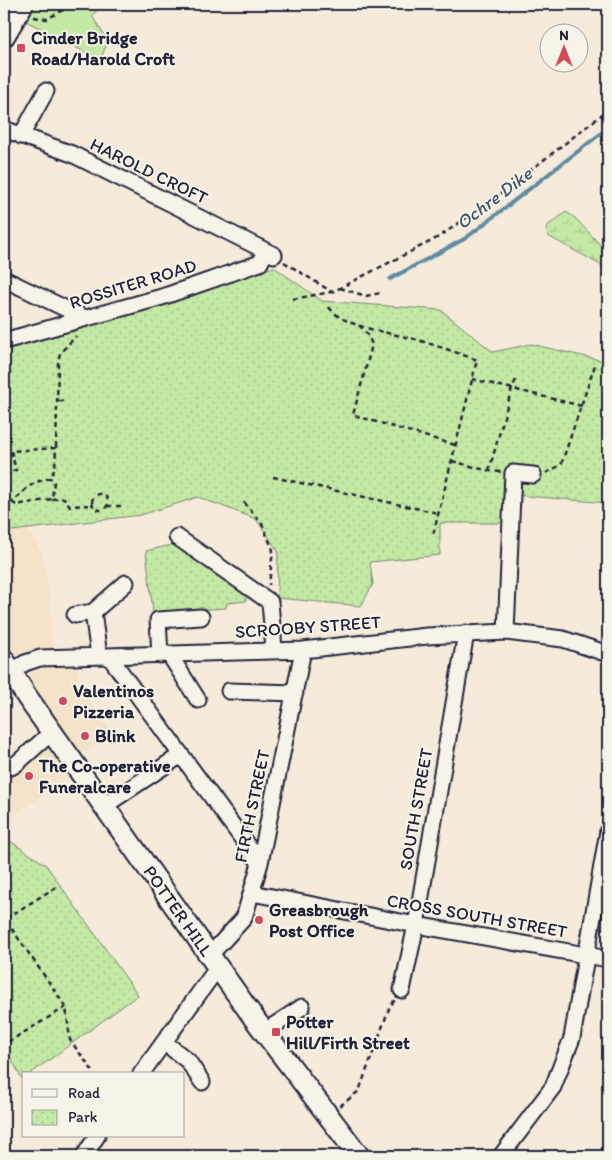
<svg xmlns="http://www.w3.org/2000/svg" width="612" height="1160" font-family="Itim,sans-serif">
<style>
.built{fill:#f4e2c9}
.grass{fill:#c4e9a4;stroke:#738670}
.wetland{fill:url(#wetland-marsh);stroke:#738670}
.park{fill:url(#park-dots);stroke:#738670}
.lines{fill:none;stroke-linecap:round;stroke-linejoin:round}
.stream{stroke:#5e8ca0;stroke-width:4}
.minor-casing{stroke:#22223b;stroke-width:19}
.major-casing{stroke:#22223b;stroke-width:24}
.path{stroke:#22223b;stroke-width:2.5;stroke-dasharray:5 4;stroke-linecap:butt}
.minor{stroke:#f7f3e8;stroke-width:15}
.major{stroke:#f7f3e8;stroke-width:20}
.poi-dot{fill:#d1495b;stroke:#f7f3e8;stroke-width:2}
.labels{text-anchor:middle;dominant-baseline:central;stroke-width:4;stroke-linejoin:round;paint-order:stroke}
.poi-label{font-size:18px;font-weight:bold;fill:#22223b;stroke:#f7f3e8;text-anchor:start}
.street-label{font-size:18px;fill:#22223b;stroke:#f7f3e8}
.water-label{font-size:19px;font-style:italic;fill:#40576e;stroke:#f7f3e8}
</style>
<defs>
<pattern id="wetland-marsh" width="20" height="14" patternUnits="userSpaceOnUse" patternTransform="scale(1.25)"><rect width="20" height="14" fill="#c4e9a4"/><path d="M1 5h8M5 5V1M11 12h8M15 12V8" fill="none" stroke="#a8c88e"/></pattern>
<pattern id="park-dots" width="8" height="8" patternUnits="userSpaceOnUse" patternTransform="scale(1.25)"><rect width="8" height="8" fill="#c4e9a4"/><path d="M2 2h.1M6 6h.1" fill="none" stroke="#a8c88e" stroke-width="1.8" stroke-linecap="round"/></pattern>
</defs>
<rect width="100%" height="100%" fill="#f6ebda"/>
<filter id="ink" filterUnits="userSpaceOnUse"><feTurbulence type="fractalNoise" baseFrequency=".02" numOctaves="2"/><feDisplacementMap in="SourceGraphic" scale="10" xChannelSelector="R" yChannelSelector="G"/><feConvolveMatrix kernelMatrix="1 2 1 2 8 2 1 2 1" color-interpolation-filters="sRGB"/></filter>
<g filter="url(#ink)">
<!-- built -->
<path class="built" d="M28,528l15,27 7,44 3,58 22,7 9,30 29,41 -41,25 6,10 -65,46 -9,-12v-27l52,-37 -52,-80v-128z"/>
<!-- grass -->
<path class="grass" d="M34,4h69l-11,12 16,25 -8,19 -76,-40z"/>
<!-- wetland -->
<path class="wetland" d="M566,212l8,5 34,36v16l-60,-33 -2,-9z"/>
<!-- park -->
<path class="park" d="M274,267l48,34 119,9 52,42 38,-8 77,18v141l-93,-8 -13,28h-62v32l-70,7 3,22 -12,22 -84,-8 1,-47 -22,-32 -58,-22 -57,18 -137,17v-187z
M175,544l71,48v9l-19,2 -1,5 -73,5 -7,-62z
M4,837l42,28 92,130 -108,79h-6l-2,5 -18,-34z"/>
<g class="lines">
<!-- stream -->
<path class="stream" d="M390,279l76,-41 142,-110"/>
<!-- minor casing -->
<g class="minor-casing">
<path id="minor" d="M4,129l68,25 202,101
M21,136l25,-45
M4,279l81,39
M4,341l158,-44 98,-34 6,-12
M177,537l93,65 4,47
M93,612l33,-29
M75,615l18,-3 6,44
M506,632l7,-159 20,2
M169,654l29,46
M160,655l-2,-35 43,-3
M109,656l151,207
M11,672l14,-9 15,-5 263,-8 124,-14 79,-4 57,7 45,15
M229,691l66,2
M4,767h7l5,-3 35,-31
M104,806l77,-51
M252,893l164,32 192,34
M210,955l34,-37 16,-55 43,-213
M402,990l14,-65 50,-292
M264,1032l38,-25
M164,1042l24,19 14,21
M141,1074l77,-107
M84,1156l13,-20
M501,1156l52,-69 19,-49 36,-207"/>
</g>
<!-- major casing -->
<g class="major-casing">
<path id="major" d="M4,36l19,-32
M4,660l23,37 229,324 103,135"/>
</g>
<!-- path -->
<path class="path" d="M605,4l3,3
M34,17l13,2 26,-15
M284,262l48,30 107,-55 57,-40 112,-87
M340,288l26,8 14,-3
M293,299l38,-7
M329,307c14,21 65,26 89,33 20,6 40,13 59,20l-44,175
M359,325l9,10 4,10 -19,70 102,30
M472,379l110,27
M58,401h7
M56,448l2,-85 2,-10 16,-17
M452,461l37,10 13,1
M489,471l23,-83 4,-8
M546,473l15,-8 34,-100
M4,474l12,-4 -5,-19 45,-3 -1,19 -4,11c-28,5 -26,18 -47,27
M273,477l165,36
M92 502a8 8 0 1 1 16 0a8 8 0 1 1-16 0Z
M52,499l12,-1 6,8 22,-1
M12,502l4,3 36,-6 2,-17 -3,-4
M244,502l18,22 11,26 -4,35
M107,506h17
M56,887l-51,32 61,88 4,33 25,34
M8,1042l58,-35
M340,1106l19,-15 31,-85 5,-6"/>
<!-- minor -->
<use href="#minor" class="minor"/>
<!-- major -->
<use href="#major" class="major"/>
</g>
</g>
<!-- markers -->
<g class="poi-dot">
<rect x="16" y="43" width="10" height="10" rx="2.5"/>
<circle cx="63" cy="701" r="5"/>
<circle cx="85" cy="736" r="5"/>
<circle cx="29" cy="776" r="5"/>
<circle cx="259" cy="920" r="5"/>
<rect x="271" y="1027" width="10" height="10" rx="2.5"/>
</g>
<g class="labels">
<!-- poi labels -->
<g class="poi-label">
<text x="31" y="38">Cinder Bridge<tspan x="31" dy="21">Road/Harold Croft</tspan></text>
<text x="73" y="691">Valentinos<tspan x="73" dy="21">Pizzeria</tspan></text>
<text x="95" y="736">Blink</text>
<text x="39" y="766">The Co-operative<tspan x="39" dy="21">Funeralcare</tspan></text>
<text x="269" y="910">Greasbrough<tspan x="269" dy="21">Post Office</tspan></text>
<text x="286" y="1022">Potter<tspan x="286" dy="21">Hill/Firth Street</tspan></text>
</g>
<!-- street labels -->
<g class="street-label">
<text transform="translate(149 171) rotate(26)">HAROLD CROFT</text>
<text transform="translate(133 284) rotate(-17)">ROSSITER ROAD</text>
<text transform="translate(308 627) rotate(-4)">SCROOBY STREET</text>
<text transform="translate(252 806) rotate(-78)">FIRTH STREET</text>
<text transform="translate(416 809) rotate(-80)">SOUTH STREET</text>
<text transform="translate(178 911) rotate(55)">POTTER HILL</text>
<text transform="translate(477 916) rotate(10)">CROSS SOUTH STREET</text>
</g>
<!-- water labels -->
<g class="water-label">
<text transform="translate(494 198) rotate(-37)">Ochre Dike</text>
</g>
</g>
<!-- margin -->
<rect width="612" height="1160" fill="none" stroke="#f7f3e8" stroke-width="20"/>
<rect x="10" y="10" width="592" height="1140" fill="none" stroke="#22223b" stroke-width="2" filter="url(#ink)"/>
<!-- legend -->
<rect x="22" y="1072" width="162" height="65" fill="#f7f3e8" stroke="#a29fa3"/>
<rect x="32" y="1089" width="25" height="8" fill="#f7f3e8" stroke="#a29fa3"/>
<text x="68" y="1098" font-size="15" fill="#22223b">Road</text>
<rect x="32" y="1110" width="25" height="15" fill="url(#park-dots)" stroke="#a29fa3"/>
<text x="68" y="1122" font-size="15" fill="#22223b">Park</text>
<!-- north arrow -->
<g transform="translate(564 48)"><circle r="24" fill="#f7f3e8" stroke="#a29fa3"/>
<path d="M0-4L9 19L0 12L-9 19Z" fill="#d1495b"/>
<text y="-8" font-size="14" font-weight="bold" text-anchor="middle" fill="#22223b">N</text>
</g>
</svg>
